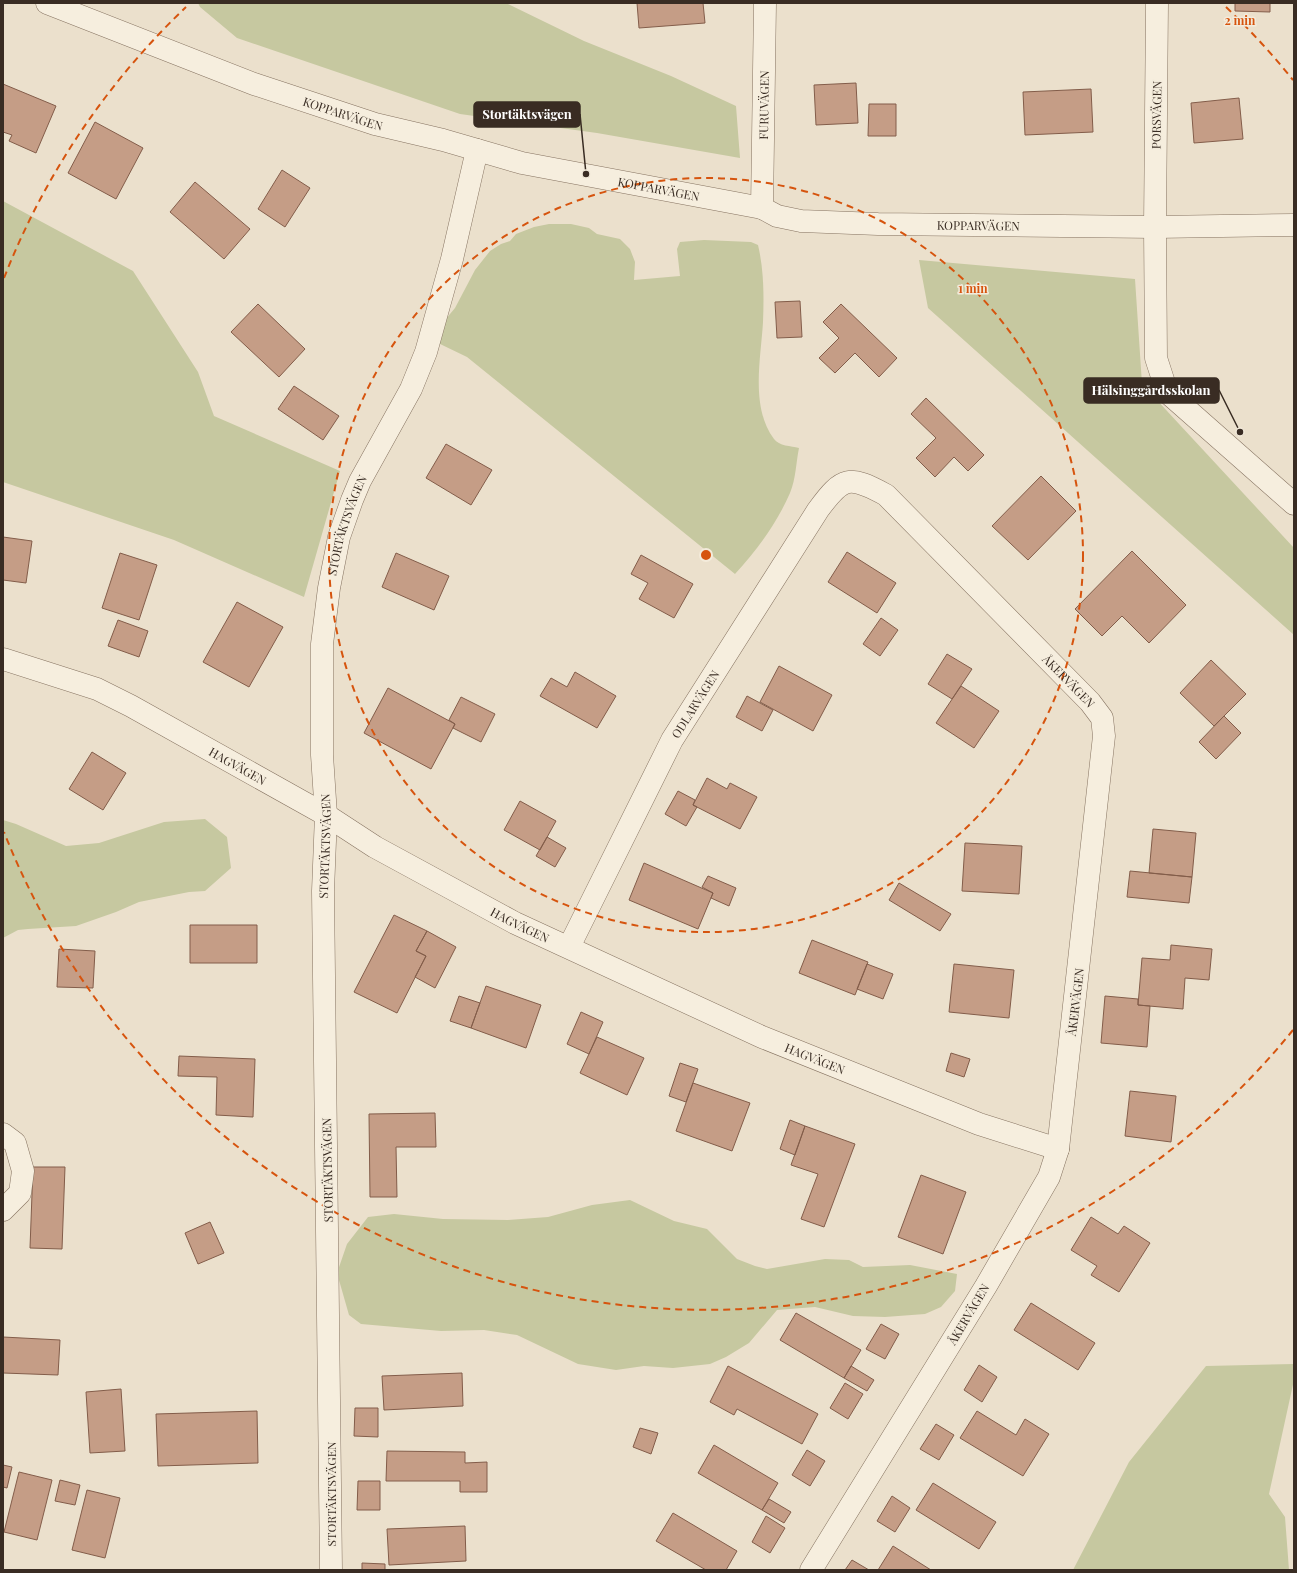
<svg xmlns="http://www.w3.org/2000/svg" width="1297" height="1573" font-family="'Playfair Display',serif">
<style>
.green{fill:#c6c8a0}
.building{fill:#c59d86;stroke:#835d4a}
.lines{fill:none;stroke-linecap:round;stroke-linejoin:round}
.minor-casing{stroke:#867361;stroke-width:23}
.tertiary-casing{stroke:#867361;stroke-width:23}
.minor{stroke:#f6eede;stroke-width:22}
.tertiary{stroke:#f6eede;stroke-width:22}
.ring{fill:none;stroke:#d6540e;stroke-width:2;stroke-dasharray:7 5}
.labels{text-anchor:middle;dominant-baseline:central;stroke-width:3;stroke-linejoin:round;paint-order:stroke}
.street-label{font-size:12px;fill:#392c23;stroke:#f3ebdb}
.centre{fill:#d6540e;stroke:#f3ebdb;stroke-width:2}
.ring-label{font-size:12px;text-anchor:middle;font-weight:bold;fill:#d6540e;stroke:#f3ebdb;stroke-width:3;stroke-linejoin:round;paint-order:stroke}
.leader{fill:none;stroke:#392c23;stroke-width:1.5}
.callout-dot{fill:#392c23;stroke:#f3ebdb;stroke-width:1.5}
.callout{fill:#392c23;stroke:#392c23;stroke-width:1.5}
.callout-label{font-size:13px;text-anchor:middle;font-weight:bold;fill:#fff}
</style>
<rect width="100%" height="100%" fill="#ebe0cc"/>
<!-- green -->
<path class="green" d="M198,3h308l78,38 87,35 65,30 4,52 -143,-25 -137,-19 -223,-76 -37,-31z
M3,201l130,70 65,101 16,44 126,55 -36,126 -130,-57 -171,-58z
M549,224h22l18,4 8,6 23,5 10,10 5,13 -1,18 46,-4 -3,-27 3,-7 24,-2 47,2 7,3c6,25 6,51 5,77 -2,36 -13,85 11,117 5,7 17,7 25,9 -3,14 -3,31 -9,45 -13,30 -33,57 -55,81l-268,-217 -29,-14 7,-23 10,-12 20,-38 15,-19 11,-7 9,-3 6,-7 18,-7z
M919,260l216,19 7,105 152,164v87l-366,-327z
M205,819l22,18 4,31 -26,23 -16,1 -50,10 -23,10 -40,14 -48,3 -10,1 -15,8v-118l13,4 50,22 33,-3 65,-21z
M630,1200l44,21 33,8 30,30 18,7 12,3 58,-10 24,1 14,7 47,-2 47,9 -2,17 -14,16 -16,7 -40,3 -32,-1 -38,-9 -38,3 -28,33 -23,14 -16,7 -37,4 -29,-2 -28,4 -38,-6 -61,-29 -33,-5 -43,1 -80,-7 -12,-9 -12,-42 10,-29 21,-27 26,-3 49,5 65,1 40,-3 44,-12z
M1294,1364v16l-25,114 16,23 4,53h-216l56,-108 77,-96z"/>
<!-- building -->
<path class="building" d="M637,3h66l2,20 -66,5z
M1235,3h35v9l-35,-1z
M856,83l2,40 -42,2 -2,-40z
M3,84l53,22 -20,47 -27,-12 3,-6 -9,-3z
M1091,89l2,43 -68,3 -2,-43z
M1239,98l4,41 -49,4 -3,-40z
M869,104h27v32h-28z
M95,122l48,26 -27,51 -48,-26z
M282,170l28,18 -25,39 -27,-18z
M195,182l55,47 -26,30 -54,-47z
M800,301l2,36 -25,1 -2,-36z
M258,304l47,45 -26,28 -48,-45z
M841,304l56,54 -18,19 -24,-24 -20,20 -16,-15 20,-20 -16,-16z
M294,386l45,30 -16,24 -45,-31z
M926,398l58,57 -16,16 -14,-14 -19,20 -19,-19 20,-20 -25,-24z
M446,444l46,26 -21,35 -45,-27z
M1041,476l35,35 -48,49 -36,-34z
M3,537l29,4 -6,42 -23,-3z
M1132,551l54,54 -37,38 -27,-27 -20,20 -27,-27z
M847,552l49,31 -19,30 -49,-31z
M120,553l37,12 -18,55 -37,-12z
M396,553l53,23 -15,34 -52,-23z
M641,555l52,29 -19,34 -35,-19 9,-16 -17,-9z
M237,602l46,25 -34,60 -46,-25z
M881,618l17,12 -18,26 -17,-12z
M118,620l30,11 -9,26 -31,-11z
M947,654l25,15 -20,30 -24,-15z
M1211,660l35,34 -32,32 -34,-33z
M779,666l53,29 -19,36 -53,-29z
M575,672l41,24 -19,32 -57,-32 11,-18 16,9z
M961,686l38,25 -25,37 -38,-25z
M388,688l67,36 -24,45 -67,-36z
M747,696l26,14 -11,21 -26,-14z
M461,697l34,17 -14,28 -28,-14 2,-4 -6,-4z
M1224,716l17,17 -25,26 -17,-17z
M92,752l34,21 -23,37 -34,-21z
M707,778l20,11 3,-6 27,14 -17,32 -47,-24z
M678,791l17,9 -2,5 4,2 -11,19 -21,-12z
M520,801l36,20 -16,29 -36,-20z
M1153,829l43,4 -4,44 -43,-4z
M547,837l19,11 -11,19 -19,-11z
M965,843l57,3 -3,48 -57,-3z
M644,863l69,30 -15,36 -69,-29z
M1130,871l62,6 -3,26 -62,-6z
M708,876l28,12 -7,18 -18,-8 2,-5 -11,-6z
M899,883l52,31 -11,17 -51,-31z
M394,915l33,16 -11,20 10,5 -29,57 -43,-21z
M190,925h67v38h-67z
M427,931l29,16 -21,41 -20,-11 11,-21 -10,-5z
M812,940l56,22 -13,33 -56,-22z
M1171,945l41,4 -3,31 -24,-2 -2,31 -45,-4 4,-47 28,2z
M59,949l36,2 -2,37 -36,-1z
M867,964l26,10 -10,25 -26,-10z
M954,964l60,6 -5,48 -60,-6z
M486,986l55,19 -15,43 -55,-20z
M459,996l21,7 -9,25 -21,-7z
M1105,996l33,3v6l12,1 -3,41 -46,-4z
M581,1012l22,10 -14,32 -22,-10z
M597,1037l47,21 -17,37 -47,-22z
M951,1053l19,6 -6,18 -18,-6z
M179,1056l76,3 -2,58 -37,-2 1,-38 -39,-1z
M680,1063l18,6 -12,33 -17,-6z
M693,1083l57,20 -18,48 -56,-20z
M1130,1091l46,5 -5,46 -46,-6z
M435,1113l1,34h-40l1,50h-27l-1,-83z
M790,1120l15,6 -10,29 -15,-6z
M805,1126l50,18 -31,83 -23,-8 17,-45 -27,-9z
M33,1167h32l-3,82 -32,-1z
M921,1175l45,17 -23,62 -45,-17z
M1091,1217l27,17 6,-8 26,17 -31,49 -28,-17 6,-9 -26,-16z
M210,1222l14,31 -26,11 -13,-31z
M1031,1303l64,40 -17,27 -64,-40z
M796,1313l65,37 -17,28 -64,-38z
M881,1324l18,10 -14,25 -19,-10z
M3,1337l57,3 -2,35 -55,-2z
M979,1365l18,12 -15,25 -18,-12z
M728,1366l90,48 -16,30 -65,-35 -3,6 -24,-13z
M851,1366l23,14 -7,11 -23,-13z
M462,1373l1,33 -79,4 -2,-34z
M845,1383l18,11 -15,25 -18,-11z
M121,1389l4,62 -35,2 -4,-61z
M355,1408h23v29l-24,-1z
M257,1411l1,52 -100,3 -2,-52z
M977,1411l39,24 9,-16 24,15 -26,42 -63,-38z
M936,1424l18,11 -15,25 -19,-11z
M640,1428l18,5 -7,21 -18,-7z
M714,1445l64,38 -16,27 -64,-37z
M807,1450l18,11 -15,25 -18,-11z
M387,1451l78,1v11l22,-1v30h-27v-11h-74z
M3,1465l9,2 -5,21 -4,-1z
M19,1472l33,8 -15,60 -33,-8z
M60,1480l20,5 -5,20 -20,-4z
M358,1481h22v29h-23z
M933,1483l63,39 -17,27 -63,-39z
M87,1490l33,8 -15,60 -33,-8z
M892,1496l18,12 -15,24 -18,-11z
M769,1499l22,13 -7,11 -22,-13z
M673,1513l64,38 -11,19h-20l-50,-29z
M766,1516l19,12 -15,25 -18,-11z
M465,1526l1,35 -77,4 -2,-36z
M893,1546l38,24h-53z
M852,1560l17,10h-24z
M362,1563l23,1v6h-23z"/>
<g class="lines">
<!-- minor casing -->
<g class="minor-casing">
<g id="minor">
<path d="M1157,3l-2,224 1,131 11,34 127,112"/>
<path id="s1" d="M762,208l3,-205"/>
<path id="s2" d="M3,659l94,30 34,17 195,109 49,32 140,76 247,114 217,87 79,25"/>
<path id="s3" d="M569,947l103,-207 146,-230c25,-34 31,-35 68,-15l204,207 12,16 2,18 -46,413 -9,28 -63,109 -175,284"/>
<path d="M3,1134l12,9 8,28 -3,22 -17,17"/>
<path id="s4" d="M331,1570l-8,-679 3,-76 -4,-60v-111l7,-56 10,-51 13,-37 8,-19 51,-92 15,-37 26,-93 25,-109"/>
</g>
</g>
<!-- tertiary casing -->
<g class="tertiary-casing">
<g id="tertiary">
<path id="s5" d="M47,3l207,81 121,40 68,16 79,23 240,45 15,8 24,5 77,3 277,3 139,-2"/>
</g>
</g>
<!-- minor -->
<use href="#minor" class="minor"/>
<!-- tertiary -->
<use href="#tertiary" class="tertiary"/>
</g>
<!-- distance rings -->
<g class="ring">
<circle cx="706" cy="555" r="377"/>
<path d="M1293 1030A755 755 0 0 1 4 832M4 278A755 755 0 0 1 186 7M1226 7A755 755 0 0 1 1293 80"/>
</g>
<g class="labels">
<!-- street labels -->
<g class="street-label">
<text stroke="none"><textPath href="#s1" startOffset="103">FURUVÄGEN</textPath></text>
<text stroke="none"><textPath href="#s5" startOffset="316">KOPPARVÄGEN</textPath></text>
<text transform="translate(1156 115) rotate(-89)">PORSVÄGEN</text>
<text stroke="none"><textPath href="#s5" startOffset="641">KOPPARVÄGEN</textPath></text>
<text stroke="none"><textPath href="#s5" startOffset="965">KOPPARVÄGEN</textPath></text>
<text stroke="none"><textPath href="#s4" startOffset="1048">STORTÄKTSVÄGEN</textPath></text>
<text stroke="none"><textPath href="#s3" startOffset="847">ÅKERVÄGEN</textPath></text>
<text stroke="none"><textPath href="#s3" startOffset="274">ODLARVÄGEN</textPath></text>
<text stroke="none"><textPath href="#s2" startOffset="259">HAGVÄGEN</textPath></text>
<text stroke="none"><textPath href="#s4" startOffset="724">STORTÄKTSVÄGEN</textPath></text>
<text stroke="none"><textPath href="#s2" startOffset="583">HAGVÄGEN</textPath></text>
<text transform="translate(1075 1002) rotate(-83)">ÅKERVÄGEN</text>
<text stroke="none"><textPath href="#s2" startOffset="907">HAGVÄGEN</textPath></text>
<text transform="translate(327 1170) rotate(-91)">STORTÄKTSVÄGEN</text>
<text transform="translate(968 1314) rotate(-59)">ÅKERVÄGEN</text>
<text transform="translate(331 1494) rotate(-90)">STORTÄKTSVÄGEN</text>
</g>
</g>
<circle cx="706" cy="555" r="6" class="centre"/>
<g class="ring-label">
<text x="1240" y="25">2 min</text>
<text x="973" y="293">1 min</text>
</g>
<!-- callouts -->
<path class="leader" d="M586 174L580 114M1240 432L1219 390"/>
<g class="callout-dot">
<circle cx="586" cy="174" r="4"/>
<circle cx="1240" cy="432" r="4"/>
</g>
<g class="callout">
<rect x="474" y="102" width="106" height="25" rx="4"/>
<rect x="1084" y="378" width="135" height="25" rx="4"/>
</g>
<g class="callout-label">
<text x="527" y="119">Stortäktsvägen</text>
<text x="1151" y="395">Hälsinggårdsskolan</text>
</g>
<!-- border -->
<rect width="1297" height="1573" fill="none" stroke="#392c23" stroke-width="8"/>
</svg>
